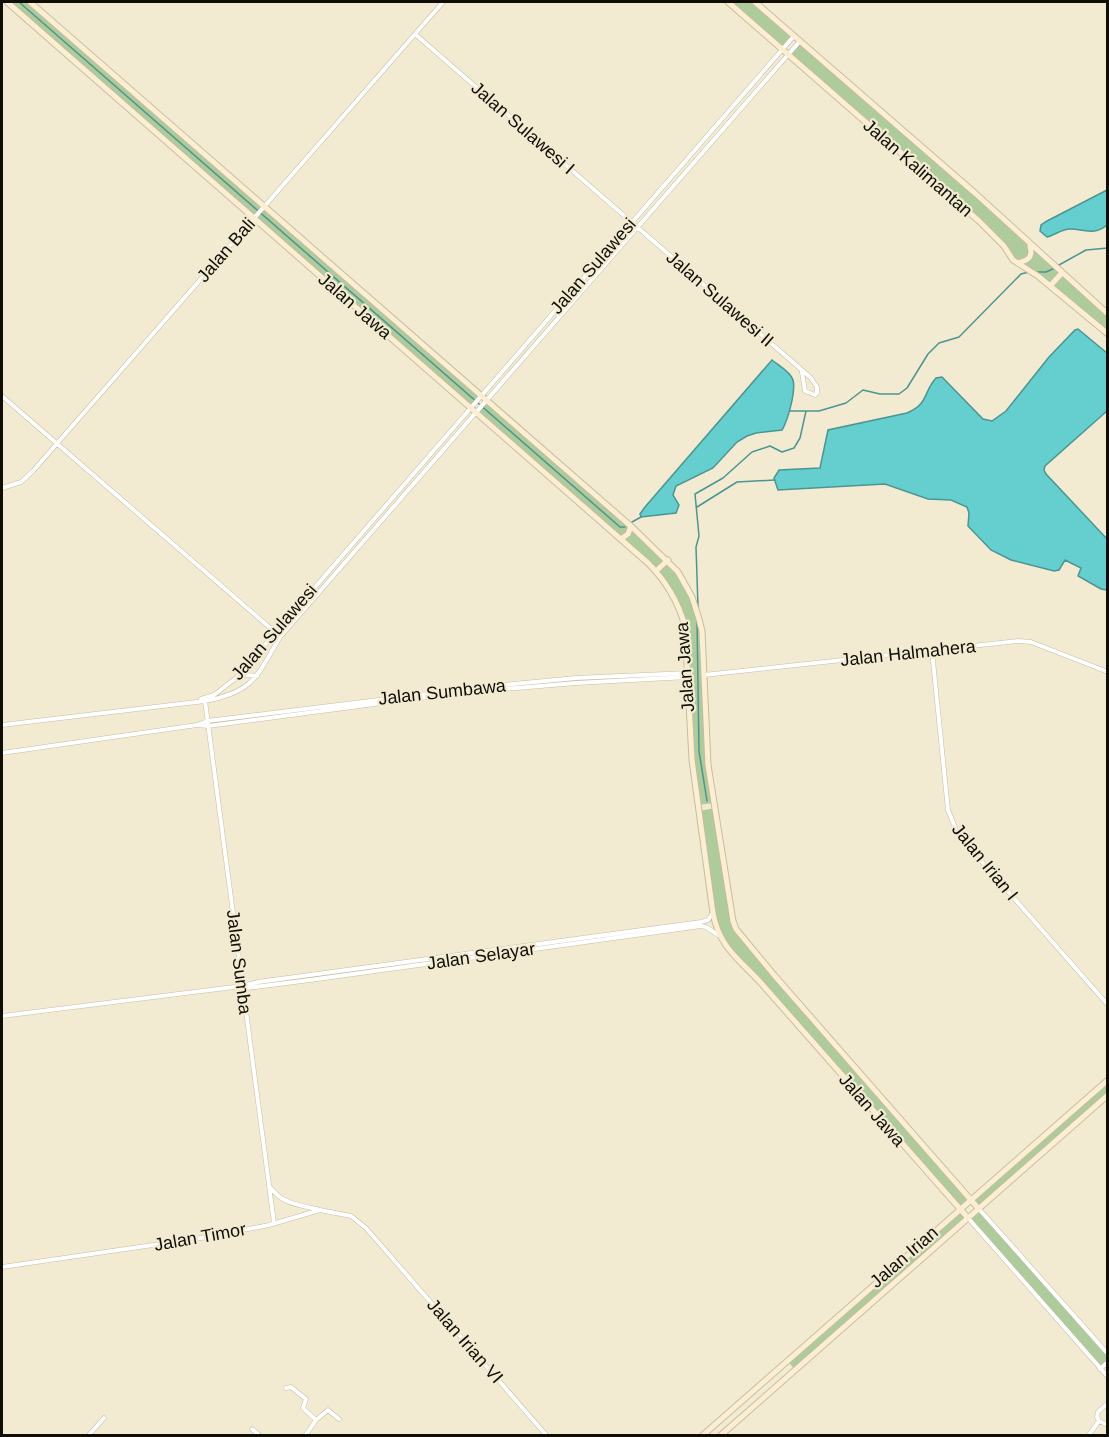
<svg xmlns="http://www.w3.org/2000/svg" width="1109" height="1437" font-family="Arial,sans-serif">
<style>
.green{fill:#aecb9b;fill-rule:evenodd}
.water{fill:#65cfcf;stroke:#4b9592;stroke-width:1.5}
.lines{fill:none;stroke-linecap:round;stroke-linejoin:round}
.stream{stroke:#4b9592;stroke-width:1.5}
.street-casing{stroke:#c4bda5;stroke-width:5}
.secondary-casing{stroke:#c4bda5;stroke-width:7}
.street{stroke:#fff;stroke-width:4}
.secondary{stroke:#fdeed2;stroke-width:5}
.labels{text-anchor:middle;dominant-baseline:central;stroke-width:4.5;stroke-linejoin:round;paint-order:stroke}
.street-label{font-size:18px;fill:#0f0d05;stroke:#f2ebd2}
</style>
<rect width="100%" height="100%" fill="#f2ebd2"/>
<!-- green -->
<path class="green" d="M7,2h23l451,393 -11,12z
M728,2h26l40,34 -11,13z
M800,41l307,273v20l-69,-58 -25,-16 -9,-14 -216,-192z
M487,400l181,160 17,24 17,47 6,134 6,38 -16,2 -8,-69 -5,-110 -21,-46 -188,-168z
M715,808l21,121 235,270 136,-119v15l-128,113 128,146v8l-7,7 -132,-151 -173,152 -8,-10 172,-151 -241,-274 -19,-124zM971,1200l7,8 -10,10 -8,-9z"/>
<!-- water -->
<path class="water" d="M1107,190v35c-13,11 -22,4 -37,4 -8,0 -15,6 -23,8l-7,-6 1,-6 6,-4z
M1078,329l29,24v58l-62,55 -1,4 2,4 61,65v51l-6,-1 -23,-13 3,-8 -16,-8 -6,10 -5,1 -43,-11 -20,-10 -23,-24 1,-13 -2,-6 -16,-7 -23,-1 -43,-15 -107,6 -4,-12 5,-8 41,-2 8,-38 79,-17c22,-9 16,-21 29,-35l6,-1 41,42 9,2 14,-10 43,-54 26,-27z
M772,360c6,5 19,12 21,20 3,11 -5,40 -11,50l-26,3 -9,3 -10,6 -24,26 -37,18 -3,9 6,10 -3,8 -35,4 -1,-3 5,-7z"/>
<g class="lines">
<!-- stream -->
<path class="stream" d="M19,2l601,525h5
M1059,265l27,-15 22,-2
M1037,272h9l9,-4
M790,411h15
M697,507l40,-25 38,-2
M632,522l9,-5
M698,607l-2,-60 3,-11 -4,-42 28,-16 29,-26 18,-6 12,6 12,-4 6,-10 6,-27h13l27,-8 17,-13 17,4h19l8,-6 21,-34 11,-11 20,-6 62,-63 8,-2
M697,620l2,131 8,50"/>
<!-- street casing -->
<g class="street-casing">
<path id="street" d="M415,34l396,344 6,9v6l-2,2 -10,-4 -3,-19
M2,396l274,237
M2,488l19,-6 12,-11 410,-469
M932,651l16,159 9,22 12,15 139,158
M244,667l3,8 10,1
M704,675l314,-34 13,1 77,30
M201,699l13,-4 22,-17 558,-642
M205,701l69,522
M2,725l203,-24c49,-9 52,-25 75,-64l520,-596
M197,725l10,-4 285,-35 84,-8 112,-5
M2,753l195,-28 11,1 212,-28 73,-8 83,-7 112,-6
M712,914l-4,6 -7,2 -443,60 -16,4 5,2 63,-8 391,-54 5,1 12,8
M2,1016l240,-30
M269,1186c12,17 28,19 48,23
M979,1209l129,145
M968,1218l140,159
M2,1267l206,-30 61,-12 51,-15 31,6 15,12 181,208
M1100,1369l8,-7
M286,1388l5,-1 15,12 -3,9 13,12
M1099,1421l9,4
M252,1429l8,7
M88,1436l16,-18
M305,1436l11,-16 12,-10 11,9
M1088,1436l11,-15 -2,-4 1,-5 10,-9"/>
</g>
<!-- secondary casing -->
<g class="secondary-casing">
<path id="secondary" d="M7,2l641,561c18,18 30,38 37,63l7,134 21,153c6,34 26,46 48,70l207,235
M30,2l603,526 45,44 14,25 7,22 3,12 6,134 25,156 3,8 38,46 204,233
M728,2l251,219 25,25 9,14 25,16 70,58
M755,2l221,192 132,120
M1018,263c11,-3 15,-6 12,-17
M1050,286l11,-12
M621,539l7,-5 3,-8
M656,571l12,-11
M702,1436l406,-356
M720,1436l388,-341"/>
</g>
<!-- street -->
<use href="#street" class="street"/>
<!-- secondary -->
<use href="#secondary" class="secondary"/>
</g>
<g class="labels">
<!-- street labels -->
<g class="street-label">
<text transform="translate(523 128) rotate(41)">Jalan Sulawesi I</text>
<text transform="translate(918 168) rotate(41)">Jalan Kalimantan</text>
<text transform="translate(226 250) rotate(-49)">Jalan Bali</text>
<text transform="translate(593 266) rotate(-49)">Jalan Sulawesi</text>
<text transform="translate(720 299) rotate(41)">Jalan Sulawesi II</text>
<text transform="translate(355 306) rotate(41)">Jalan Jawa</text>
<text transform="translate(274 632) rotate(-49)">Jalan Sulawesi</text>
<text transform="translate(908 653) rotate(-6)">Jalan Halmahera</text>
<text transform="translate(685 667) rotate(-94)">Jalan Jawa</text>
<text transform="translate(442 692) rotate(-6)">Jalan Sumbawa</text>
<text transform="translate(985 862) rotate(51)">Jalan Irian I</text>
<text transform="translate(481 956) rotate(-8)">Jalan Selayar</text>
<text transform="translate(239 962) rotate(83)">Jalan Sumba</text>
<text transform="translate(872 1110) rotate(49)">Jalan Jawa</text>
<text transform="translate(200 1237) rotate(-10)">Jalan Timor</text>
<text transform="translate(904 1257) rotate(-41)">Jalan Irian</text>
<text transform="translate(465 1341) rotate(49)">Jalan Irian VI</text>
</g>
</g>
<!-- border -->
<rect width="1109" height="1437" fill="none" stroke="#0f0d05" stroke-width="6"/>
</svg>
